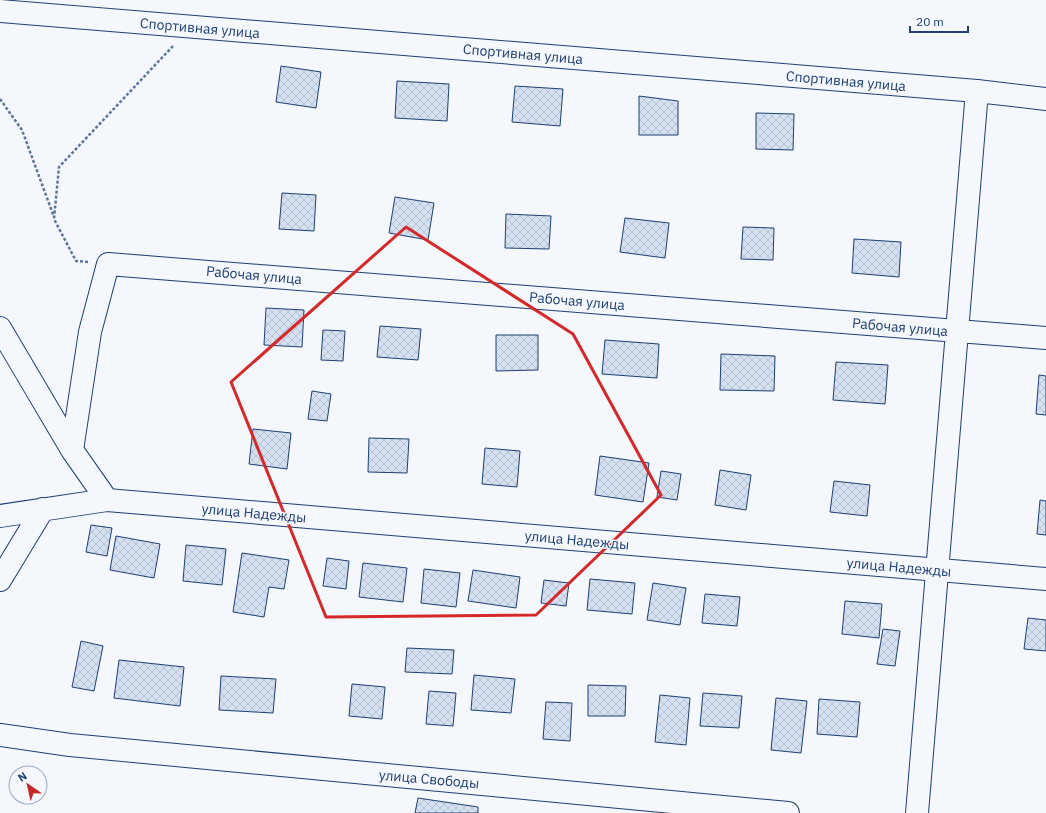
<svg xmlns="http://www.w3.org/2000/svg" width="1046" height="813" font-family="'IBM Plex Sans',sans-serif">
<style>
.building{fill:url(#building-cross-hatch);stroke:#1d3f73}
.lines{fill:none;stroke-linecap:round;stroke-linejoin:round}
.minor-casing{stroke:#1d3f73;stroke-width:24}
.path{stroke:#5e769c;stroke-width:2.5;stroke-dasharray:3 2;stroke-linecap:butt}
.minor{stroke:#f4f7fb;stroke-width:22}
.marked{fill:none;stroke:#d62828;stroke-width:3;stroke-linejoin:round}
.labels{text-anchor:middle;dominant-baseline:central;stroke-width:3;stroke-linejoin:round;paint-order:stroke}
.street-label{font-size:14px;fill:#1d3f73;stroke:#f4f7fb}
</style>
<defs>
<pattern id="building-cross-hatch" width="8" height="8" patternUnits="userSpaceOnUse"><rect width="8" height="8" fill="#d5e0f0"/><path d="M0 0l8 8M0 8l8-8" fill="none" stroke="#b6c1d1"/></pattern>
</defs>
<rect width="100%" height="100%" fill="#f4f7fb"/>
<!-- building -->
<path class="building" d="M281,66l40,6 -5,36 -40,-6z
M397,81l52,3 -2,37 -52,-3z
M515,86l48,3 -3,37 -48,-4z
M639,96l39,5v34h-39z
M756,113l38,1 -1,36 -37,-1z
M282,193l34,2 -2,36 -35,-2z
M395,197l39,6 -6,37 -39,-7z
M506,214l45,2 -2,33 -44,-1z
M625,218l44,5 -4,35 -45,-6z
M743,227l31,1 -1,32 -32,-1z
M854,239l47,3 -2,35 -47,-4z
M266,308l38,2 -2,37 -38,-2z
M380,326l41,3 -3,31 -41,-3z
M323,330l22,1 -2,30 -22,-1z
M496,335h42v35l-42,1z
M605,340l54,4 -2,34 -55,-4z
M721,354l54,2 -1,35 -54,-1z
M836,362l52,3 -3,39 -52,-4z
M1039,375l7,1v39l-10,-1z
M312,391l19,3 -4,27 -19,-2z
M253,429l38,4 -4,36 -38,-5z
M369,438l40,1 -2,34 -39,-1z
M485,448l35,3 -3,36 -35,-3z
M600,456l49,7 -6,39 -48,-7z
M720,470l31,5 -5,35 -31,-5z
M661,471l20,3 -4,26 -20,-3z
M834,481l36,4 -3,31 -37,-4z
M1040,500l6,1v34l-9,-1z
M91,525l21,3 -5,28 -21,-4z
M116,536l44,8 -6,34 -44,-8z
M186,545l40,4 -4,36 -39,-4z
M242,553l47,7 -5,29 -15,-2 -5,30 -31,-5z
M327,558l22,3 -3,28 -23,-3z
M363,563l44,5 -4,34 -44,-5z
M424,569l36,4 -4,34 -35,-4z
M473,570l47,7 -4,31 -48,-7z
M590,579l45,4 -3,31 -45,-4z
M544,580l25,3 -3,23 -25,-3z
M653,583l33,5 -6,37 -33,-5z
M705,594l35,3 -3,29 -35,-3z
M845,601l37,3 -3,34 -37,-4z
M1028,618l18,2v31l-22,-2z
M883,629l17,2 -5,35 -18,-2z
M81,641l22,5 -9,45 -22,-4z
M407,648l47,2 -2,24 -47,-2z
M119,660l65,7 -4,39 -66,-8z
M474,675l41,4 -4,34 -40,-3z
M221,676l55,3 -3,34 -54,-3z
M352,684l33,3 -3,32 -33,-3z
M588,685l38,1 -1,30h-37z
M429,691l27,2 -3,33 -27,-2z
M703,693l39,3 -3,32 -39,-2z
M660,695l30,3 -4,47 -31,-3z
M776,698l31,3 -6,52 -30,-3z
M819,699l41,3 -3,35 -40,-3z
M546,702l26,1 -2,38 -27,-2z
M418,798l60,9v6h-63z"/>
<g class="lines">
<!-- minor casing -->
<g class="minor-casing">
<path id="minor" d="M0,11l977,80 69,8
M0,328l72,122 35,50
M72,450l18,-118 18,-68 938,74
M0,516l107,-16 939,79
M0,580l43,-71
M0,735l70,10 718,68
M917,813l60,-722"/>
</g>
<!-- path -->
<path class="path" d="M0,99l22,31 32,87
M88,262l-12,-1 -22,-42 5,-52 114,-121"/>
<!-- minor -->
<use href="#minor" class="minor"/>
</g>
<!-- marked area -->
<path class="marked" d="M406,227l167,107 88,161 -125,120 -210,2 -95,-235z"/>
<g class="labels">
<!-- street labels -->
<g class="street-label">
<text transform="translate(200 28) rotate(5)">Спортивная улица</text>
<text transform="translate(523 54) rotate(5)">Спортивная улица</text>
<text transform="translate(846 81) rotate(5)">Спортивная улица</text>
<text transform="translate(254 275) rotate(5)">Рабочая улица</text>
<text transform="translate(577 301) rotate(5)">Рабочая улица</text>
<text transform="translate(900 327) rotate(5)">Рабочая улица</text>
<text transform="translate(254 513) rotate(5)">улица Надежды</text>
<text transform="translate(577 540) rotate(5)">улица Надежды</text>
<text transform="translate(899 567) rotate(5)">улица Надежды</text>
<text transform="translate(429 779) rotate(5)">улица Свободы</text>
</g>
</g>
<!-- north arrow -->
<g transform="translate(28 785) rotate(326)"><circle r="19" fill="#f4f7fb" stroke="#9eadc5"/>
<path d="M0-3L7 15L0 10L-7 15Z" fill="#c62828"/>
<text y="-6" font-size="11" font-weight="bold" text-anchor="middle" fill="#1d3f73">N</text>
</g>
<!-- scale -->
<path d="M910 26v6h58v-6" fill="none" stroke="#1d3f73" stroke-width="2"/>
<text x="916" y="26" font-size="12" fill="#1d3f73" stroke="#f4f7fb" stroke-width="3" paint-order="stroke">20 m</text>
</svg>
